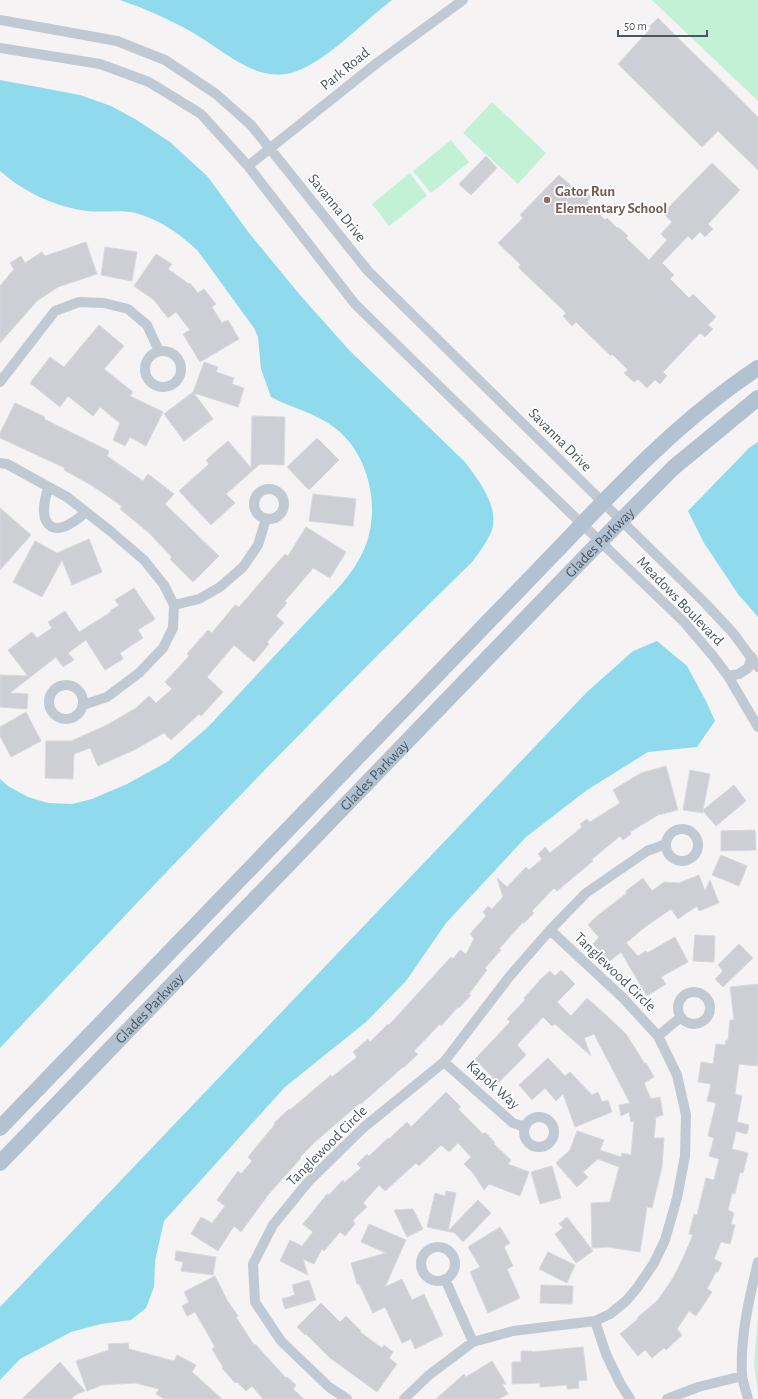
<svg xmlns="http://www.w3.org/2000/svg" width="758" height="1399" font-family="'Alegreya Sans',sans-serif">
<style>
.green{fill:#c3f1d5}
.water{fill:#90daee}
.building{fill:#cdcfd5;stroke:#d7d9de}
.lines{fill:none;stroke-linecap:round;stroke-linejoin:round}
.street{stroke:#c1cad2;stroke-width:10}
.primary{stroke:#b3c2d1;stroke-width:16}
.education-dot{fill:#8d6e63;stroke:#fff;stroke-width:1.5}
.labels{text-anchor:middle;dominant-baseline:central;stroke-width:3.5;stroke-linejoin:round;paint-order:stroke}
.street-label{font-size:15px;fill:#4a5661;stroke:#fff}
.education-label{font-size:15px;font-weight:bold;fill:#785e54;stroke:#fff;text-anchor:start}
</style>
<rect width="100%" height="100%" fill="#f5f3f3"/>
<!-- green -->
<path class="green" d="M652,0h106v101z
M492,102l54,51 -28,31 -55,-51z
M451,140l18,22 -38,31 -18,-22z
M410,173l17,23 -38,30 -17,-22z
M758,1315v77l-4,-28z"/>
<!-- water -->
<path class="water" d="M120,0h272c-28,21 -53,49 -84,66 -46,26 -80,-14 -118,-35 -22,-12 -46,-23 -70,-31z
M0,80l80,15 31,11 24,13 35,23 38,35 41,56 51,62 49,55 116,112c13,18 36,46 26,70 -4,10 -11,19 -18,29 -162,158 -318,322 -473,487v-269l8,7 20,11 20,6 24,1 20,-5 35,-15 40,-22 40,-34 133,-142c10,-12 19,-24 25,-39 16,-40 4,-93 -30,-119 -19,-15 -43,-20 -64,-31l-10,-28 -3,-32 -4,-9 -56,-77c-17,-16 -36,-30 -59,-37 -17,-5 -35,-1 -52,-3 -32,-4 -63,-19 -87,-40z
M758,442v175l-20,-23 -34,-51 -16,-32 62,-64z
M657,641l30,25 19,35 9,20 -18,26 -49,5 -61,38 -61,47 -80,86 -40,58 -40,41 -81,65 -121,134 -9,40 -1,26 -8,21 -15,12 -30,4 -30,8 -51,27 -20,21v-73l587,-615 46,-41z"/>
<!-- building -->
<path class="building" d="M658,18l100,99v53l-40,-39 -16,16 -84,-83 33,-36 -2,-1z
M486,156l11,12 -26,27 -12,-11z
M712,163l28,27 -32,34 5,5 -8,8 -5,-5 -8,8 -4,-4 -26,27 12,12 -4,4 19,19 4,-4 23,23 -8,8 5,4 -8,8 -5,-4 -37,39 4,4 -7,8 -5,-4 -8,8 -9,-9 -4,3 -10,-9 4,-3 -16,-16 -1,2 -35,-34 -4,4 -9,-10 3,-3 -48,-46 3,-2 -23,-22 25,-25 -3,-3 39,-40 20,18 4,-4 8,8 -4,5 18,18 2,-2 10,10 1,-1 10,9 -2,2 23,22 18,-20 -6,-6 11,-12 -9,-9z
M86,242l11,32 -39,13 -21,14 -37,42v-57l14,-17 -4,-6 11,-7 4,7 17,-11 3,4z
M105,247l32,5 -5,29 -31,-6z
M156,254l16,10 -4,5 21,15 1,-1 8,10 6,-4 12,15 -4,3 10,16 6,-3 11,19 -39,23 -17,-28 7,-4 -14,-18 -8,6 -14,-18 -20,-14z
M99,325l25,21 -20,23 29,23 -3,4 33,16 -17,34 -16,-9 -5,9 -12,-6 7,-17 -20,-16 -7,9 -25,-20 -8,11 -30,-24 20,-26 14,10z
M204,362l14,5 -2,5 18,6 -2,6 12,4 -6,19 -44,-14 19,26 -29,22 -20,-27 29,-22v1z
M15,403l30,14 -1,2 65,32 -2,5 36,25 5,-7 26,20 -9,10 54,52 -26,26 -23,-23 2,-2 -24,-25 -28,-23 2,-3 -31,-21 -27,-15 1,-2 -65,-30v-5z
M252,416l33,1 -1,48 -24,-1 -34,30 9,9 -24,22 -32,-34 30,-27 -3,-4 22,-19 23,27z
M317,438l22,22 -30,30 -22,-23z
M313,494l43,5 -3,27 -44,-5z
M0,508l31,27 -31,35z
M306,527l40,25 -16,26 -17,-10 -28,33 2,2 -11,13 8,7 -17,19 2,2 -15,18 -20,-17 -27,32 16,15 -22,24 -2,-2 -28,26 -7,-7 -30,17 -36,16 -8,-18 -16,6 -1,25 -28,-1 1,-37h25l36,-16 29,-17 13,-12 7,7 16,-14 -7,-7 24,-26 -2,-2 21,-24 4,3 23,-28 4,2 46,-53 3,2z
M89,539l13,33 -30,13 -10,-25 -20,37 -29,-15 22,-41 22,12z
M134,588l21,31 -17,11 5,8 -23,15 3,6 -18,11 -19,-30 -18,13 6,7 -11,7 -7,-10 -46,36 18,1 -1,15 -27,-2v-32l28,1 -20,-26 24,-18 5,6 15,-10 -4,-6 17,-11 14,21 32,-20 -1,-1 9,-6 -4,-5z
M26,712l15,29 -30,16 -11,-21v-9z
M666,766l12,44 -20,5 -28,17 1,2 -8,6 -3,-4 -29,24 2,1 -36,30 -3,-3 -22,23 2,2 -10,10 -1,-1 -24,27 2,1 -16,18 2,2 -18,24 2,1 -12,13 -1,-1 -17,19 -1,-2 -26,27 4,3 -15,14v-1l-42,37 -1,-1 -44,38 -16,16 1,1 -33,37 -27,37 -7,-6 -16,25 -27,-17 10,-17 11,6 13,-17 -8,-6 21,-29 3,3 11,-13 -4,-4 27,-33 -1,-1 15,-14 1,1 41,-35 1,2 25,-20 -4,-5 15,-13 2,3 18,-18 1,1 62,-68 2,2 7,-9 6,4 8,-15 -4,-5 16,-18 -3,-4 5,-6 4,3 11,-12 -6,-19 10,9 19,-20 3,3 13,-11 -4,-5 7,-7 5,6 32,-26 -2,-3 7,-5 3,3 30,-19 -7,-13 28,-17z
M690,770l20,4 -7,36 31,-25 12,16 -30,25 -13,-15v2l-20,-3z
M755,830l1,20 -35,1v-20z
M721,855l26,11 -8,20 -27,-11z
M699,875l6,16 5,-11 9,23 -20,8 -2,-5 -19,13 -7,-10 -26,18 -19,16 12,13 8,-5 1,2 28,-16 13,25 -27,15 5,7 -19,12 -26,-44 -11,9 -17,-17 6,-7 -11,-12 9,-9 30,-23 -1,-2 17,-13 9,13 12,-9 15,1z
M695,935l20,1 -1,26 -21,-1z
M739,944l14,14 -30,29 -8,-8 8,-8 -5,-6z
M561,970l14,14 -18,18 14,14 16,-18 20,18 19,18 19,30 1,-1 8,14 -10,6 7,16 9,-2 3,18 -7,2 -2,21h10l-2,29 -10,41 -5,-1 -7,45 -32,-5 -16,1 -1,-45 19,-1 9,-35 -21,-8 -15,13 5,5 -11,10 -21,-24 14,-13 7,-19 27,9 -4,10 21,7 1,-4 9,2 3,-34 -3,1 -2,-10 -8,4 -2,-11 11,-2 -36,-69 -10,4 7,18 -36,-32 -3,2 -9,-9 -26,28 9,10 -28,28 -23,-24 35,-37 -3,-3 18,-19 -1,-2 17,-19 9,-8 5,5z
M758,984v75l-1,7 -18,-2 -4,30 7,2 -5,26 12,3 -2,9 -11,-3 -4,18 16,4 -5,20 -3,-1 -5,22 -3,-1 -4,17 6,3 -3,11 4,1 -5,19 -9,-2 -7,17 8,4 -4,9h-2l-9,17 5,3 -16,24 -7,-5 -12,18 5,6 -16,15 -2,-2 -12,10 -7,-8 -7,6 -18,-22 18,-15 -1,-1 21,-18 15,-22 11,-22 9,-21 -4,-1 5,-20 3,1 9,-37 8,2 5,-21 -10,-3 5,-18 -6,-2 8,-33 -9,-2 4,-17 -13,-2 3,-20 12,2 3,-20 9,1 1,-5h2l2,-20h4l-4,-33z
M548,1058l17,18 5,-4 22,23 6,-3 4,10 6,-2 4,12 -37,15 -12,-33 -7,7 -11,-13 -13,12 -13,-15z
M446,1092l15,15 -3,2 25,25 2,-2 10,11 -1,1 17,16 -3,4 21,8 -9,24 -31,-12 -5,6 -11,-17 -9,-9 7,-7 -13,-14 -9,9 -8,-7 -22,21 -3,-3 -31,28 -6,-6 -16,18 4,4 -14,13 2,4 -10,12 -5,-4 -16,19 -2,-2 -8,15 -11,-5 5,16 -28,-14 10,-21 12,6 11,-14 -10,-8 24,-30 2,1 14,-15 1,3 17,-15 -4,-4 10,-10 2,2 19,-18 1,1 18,-17 4,5z
M552,1166l9,32 -21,6 -9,-32z
M446,1191l10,2 -8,38 30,-31 13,13 -28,29 -8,-9 -28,-6 8,-34 10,3z
M413,1209l10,20 -16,8 -13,-27z
M567,1217l26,34 -17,12 -21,-29 8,-6 -4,-4z
M369,1224l37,16 -21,47 17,-8 10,21 12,-6 19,41 -28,14 -4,-10 -9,4 -17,-36 -12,6 -14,-29h-2l-6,-21 35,-10 -25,-11z
M500,1227l10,16 -6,4 9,19 -6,3 13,29 -32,15 -18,-41 10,-5 -12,-20z
M176,1251l40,6 -3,18 -32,-4 2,-9 -8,-2z
M548,1252l27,13 -8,18 -28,-14z
M215,1276l12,24 11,16 -2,1 18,28 1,-1 31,34 1,-1 9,8 -3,4 11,10h-41l-11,-13 -6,5 -9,-9 -2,1 -13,-15 1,-1 -11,-18 3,-2 -20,-35 -8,4 -5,-10 7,-4 -5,-10z
M309,1280l7,20 -31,9 -3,-10 13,-4 -3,-10z
M541,1285l32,1 -1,18 -32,-1z
M321,1303l19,19 6,-6 15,15 -1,1 22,16 2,-3 9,7 -4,6 8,6 -20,28 -47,-34 -24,-24 -1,1 -8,-8z
M128,1343l1,6 45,12 3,-6 19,10 -4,7 30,27h-58l-8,-5 3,-5 -24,-6 -33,2 -15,6 -11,-30 33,-11 -1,-6z
M583,1347l4,33 -9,1 1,7 -12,1v-4l-27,2v-4l-28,1v-22h9v-11h11v1z
M492,1361l14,23h-4l6,10 -9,5h-63l28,-25 2,3z
M60,1362l25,29 -8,3 -6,5h-49z"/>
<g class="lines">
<!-- street -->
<path class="street" d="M0,20l117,21 48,19 51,34 35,31 117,146 336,331 29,31 25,34
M0,48l100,16 49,18 52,32 47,52 107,138 126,123 203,195 29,34 15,20 30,51
M248,166l129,-103 86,-63
M145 369a18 18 0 1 1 36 0a18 18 0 1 1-36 0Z
M0,382l55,-71 24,-9 25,1 24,6 19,16 12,26
M0,463l7,1 60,33 42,33 35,30 20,25 10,20 -1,23 -10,20 -24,25 -32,24 -24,8
M48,487c-2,9 -6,21 -3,31 8,22 32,2 41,-6
M254 504a15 15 0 1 1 30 0a15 15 0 1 1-30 0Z
M174,605l25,-6 21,-12 23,-20 15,-22 8,-26
M728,676l11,-2 9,-6 4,-11
M49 702a17 17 0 1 1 34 0a17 17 0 1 1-34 0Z
M666 845a16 16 0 1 1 32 0a16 16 0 1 1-32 0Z
M678 1008a16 16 0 1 1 32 0a16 16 0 1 1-32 0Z
M658,1036l23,-19
M444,1062l69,61 12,4
M524 1132a15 15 0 1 1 30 0a15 15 0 1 1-30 0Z
M421 1264a17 17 0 1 1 34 0a17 17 0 1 1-34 0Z
M445,1279l28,63
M595,1321l11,33 14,29 10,16
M347,1399l-18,-12 -48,-46 -26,-39 -2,-38 20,-39 35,-43 55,-54 81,-66 65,-85 41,-47 36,-37 61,-42 19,-7
M404,1399l25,-24 44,-33 40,-11 82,-10 15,-7 16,-13 11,-13 17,-25 11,-23 12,-42 8,-42 1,-41 -9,-40 -19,-39 -36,-39 -72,-67
M667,1399l31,-12 44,-11
M748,1399c-2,-8 -5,-16 -6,-24 -2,-38 7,-76 16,-113"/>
<!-- primary -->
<g class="primary">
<path d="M0,1128l568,-589c58,-62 119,-124 190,-171"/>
<path id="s1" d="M0,1163l586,-607 87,-88 85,-70"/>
</g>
</g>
<!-- markers -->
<circle class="education-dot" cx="547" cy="200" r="4"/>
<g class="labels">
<!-- street labels -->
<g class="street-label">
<text transform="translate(345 69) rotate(-39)">Park Road</text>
<text transform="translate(337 208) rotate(51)">Savanna Drive</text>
<text transform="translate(560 440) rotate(45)">Savanna Drive</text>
<text stroke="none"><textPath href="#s1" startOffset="863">Glades Parkway</textPath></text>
<text transform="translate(680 601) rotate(46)">Meadows Boulevard</text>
<text stroke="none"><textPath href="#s1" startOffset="539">Glades Parkway</textPath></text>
<text transform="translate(615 972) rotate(44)">Tanglewood Circle</text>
<text stroke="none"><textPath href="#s1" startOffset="215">Glades Parkway</textPath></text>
<text transform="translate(493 1085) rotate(42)">Kapok Way</text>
<text transform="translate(327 1146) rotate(-45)">Tanglewood Circle</text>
</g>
<!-- education labels -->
<g class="education-label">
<text x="555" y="191">Gator Run<tspan x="555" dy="17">Elementary School</tspan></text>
</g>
</g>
<!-- scale -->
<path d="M618 30v6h89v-6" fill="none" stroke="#4a5661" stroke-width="2"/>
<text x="624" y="30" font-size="12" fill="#4a5661" stroke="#ffffff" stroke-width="3" paint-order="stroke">50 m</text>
</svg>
